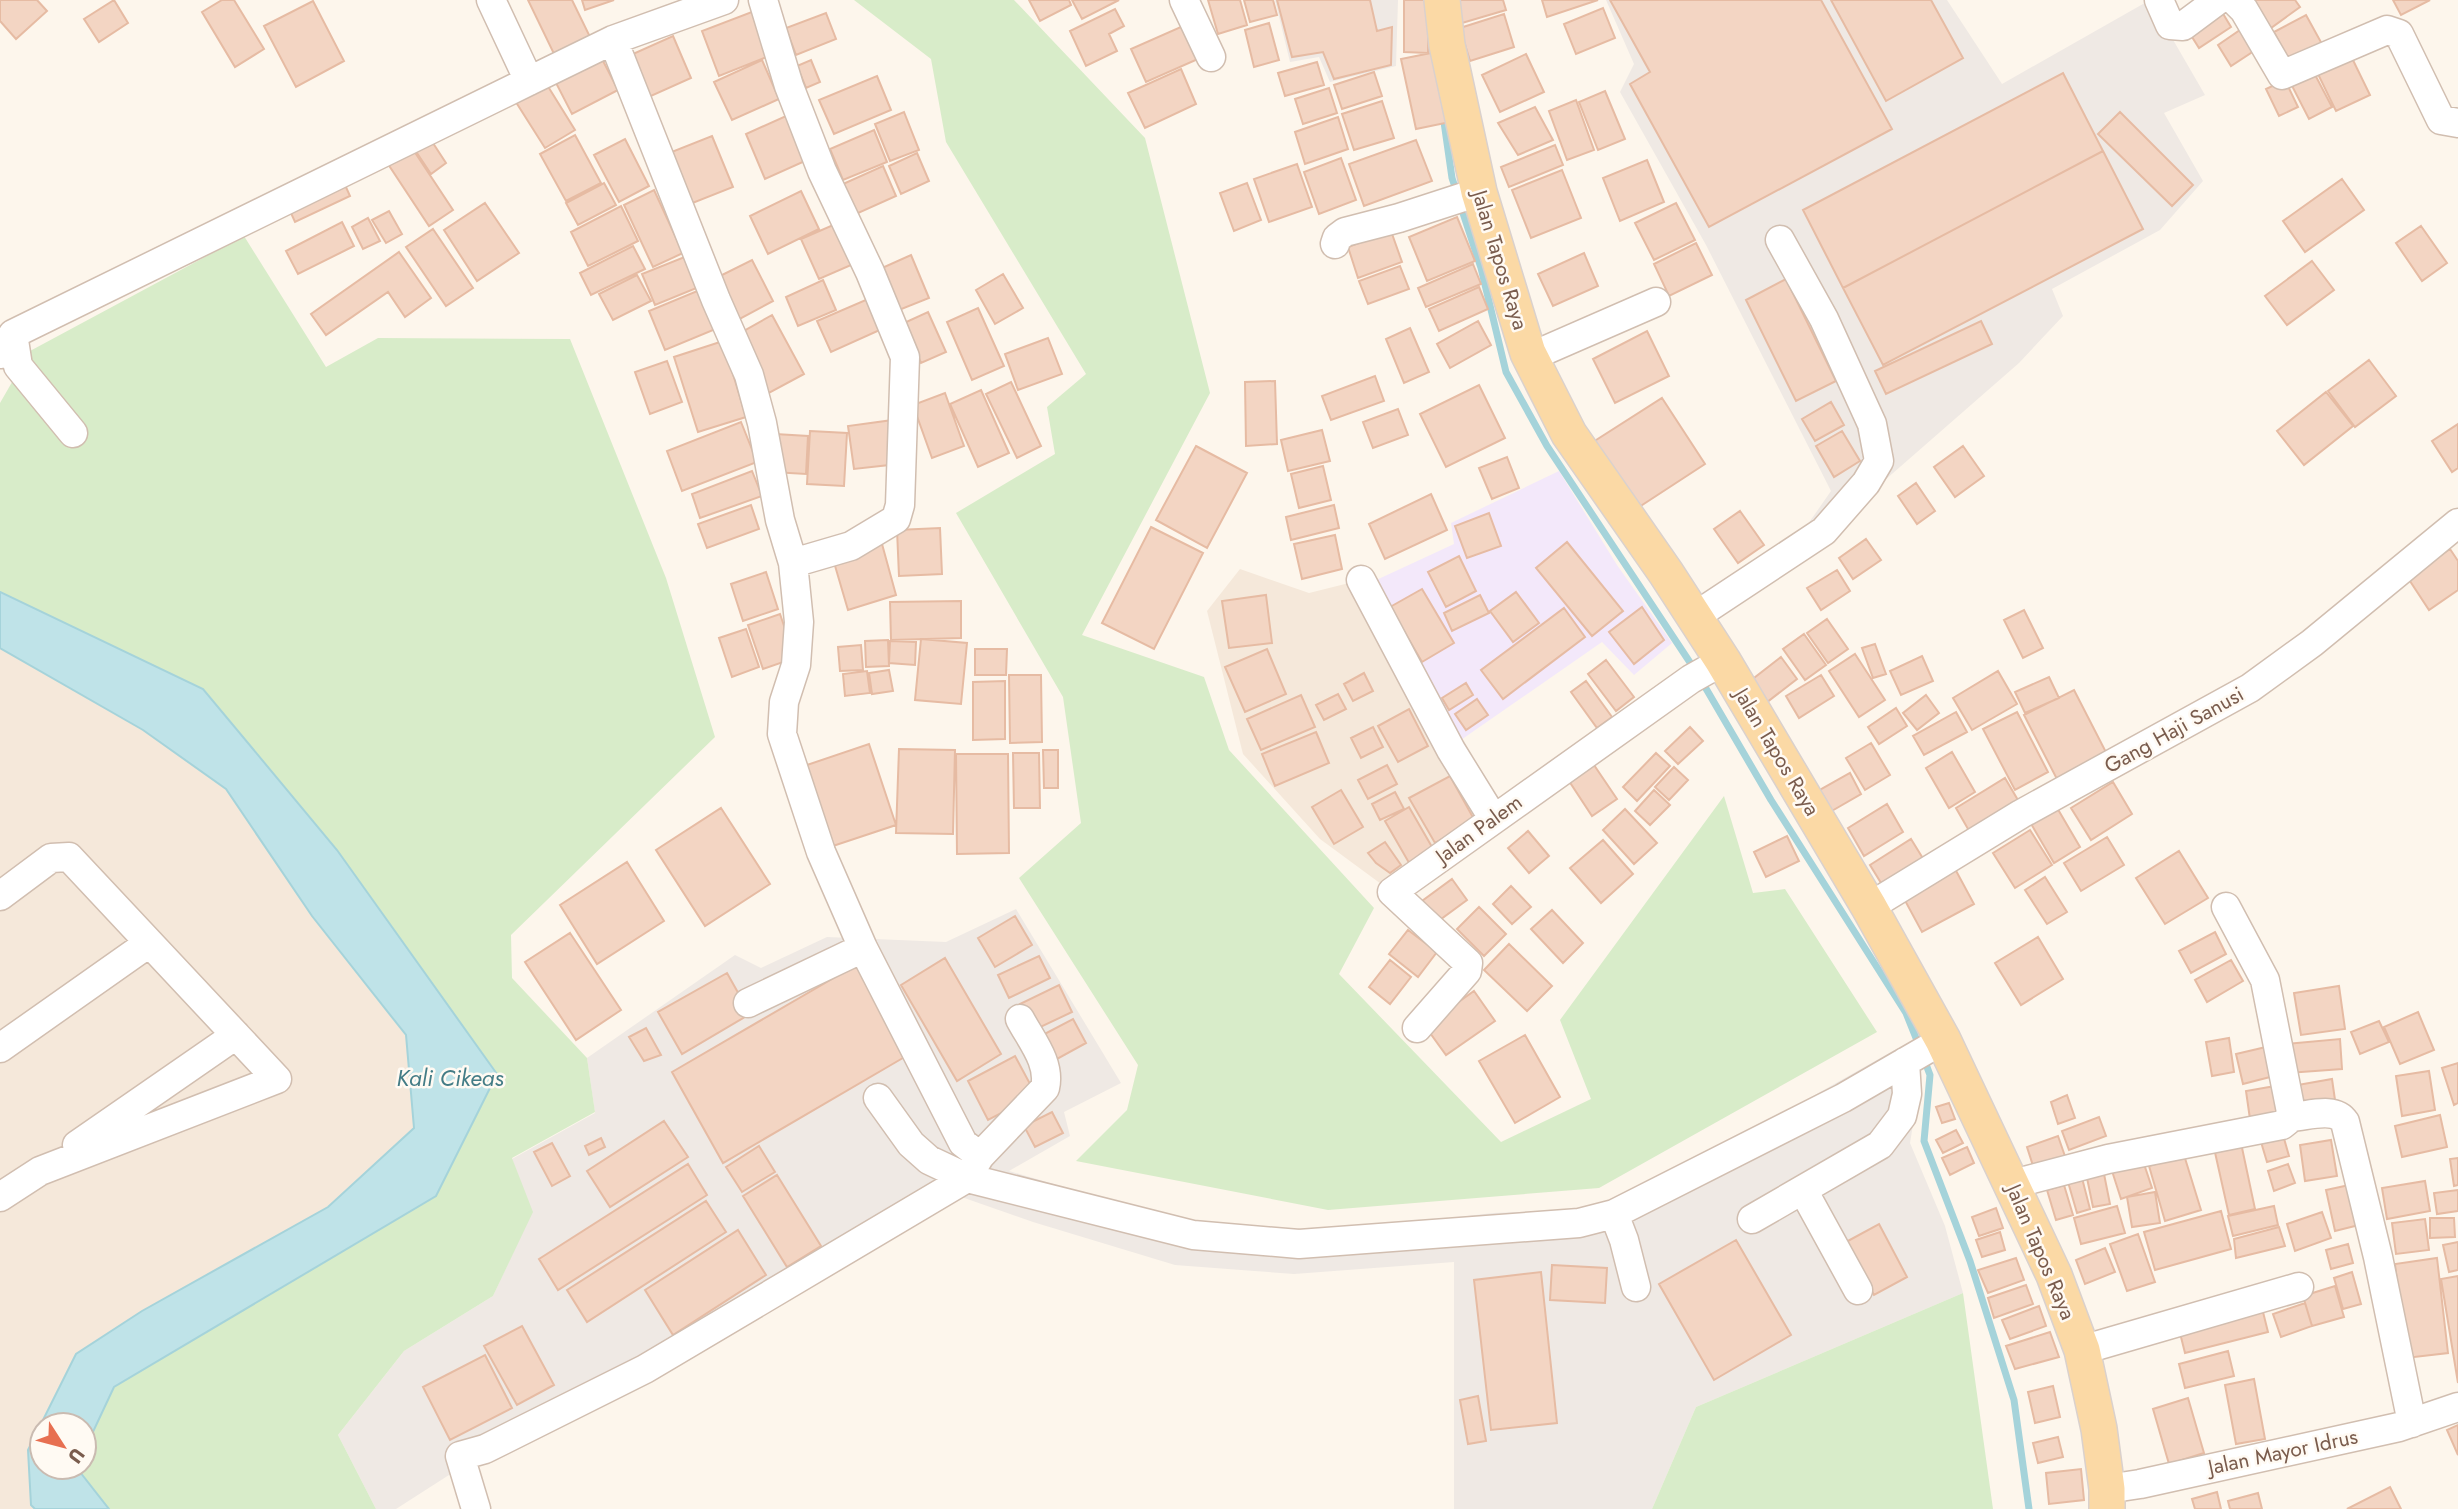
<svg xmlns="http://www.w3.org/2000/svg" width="2458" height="1509" font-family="Jost,sans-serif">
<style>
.residential{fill:#f5e8da}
.industrial{fill:#efe9e4}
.education{fill:#f3e8fa;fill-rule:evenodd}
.green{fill:#d8ecc9}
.water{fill:#bfe3e8;stroke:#a5d3da;stroke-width:2}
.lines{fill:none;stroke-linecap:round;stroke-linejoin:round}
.stream{stroke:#a5d3da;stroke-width:7}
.building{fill:#f3d5c3;stroke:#e6bba3;stroke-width:2}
.minor-casing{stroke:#d1beb0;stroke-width:31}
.major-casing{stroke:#dad1cd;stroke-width:38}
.minor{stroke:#fff;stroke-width:28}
.major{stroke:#fbd9a5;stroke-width:35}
.labels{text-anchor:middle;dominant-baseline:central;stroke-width:5;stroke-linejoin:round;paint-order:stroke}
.street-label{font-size:21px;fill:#7a5c4d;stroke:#fffaf3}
.water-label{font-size:23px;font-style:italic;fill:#437c86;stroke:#fffaf3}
</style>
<rect width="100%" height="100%" fill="#fdf6ec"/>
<!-- residential -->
<path class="residential" d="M1240,569l69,24 52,-13 132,238 -101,74 -72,-53 -77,-85 -36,-143z
M0,648l144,82 82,59 86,127 94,120 8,92 -86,79 -186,104 -66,43 -48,96 3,55 4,4h-35z"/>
<!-- industrial -->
<path class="industrial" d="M1275,0h123l-2,66 -66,16 -11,-25 -29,5z
M1606,0h341l55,84 148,-84 55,95 -41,18 39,68 -43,49 -108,59 11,27 -44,47 -166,145 -7,20 -125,85 -5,-12 -9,-11 101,-66 23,-33 -125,-246 -86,-153 14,-28z
M1016,909l105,174 -57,29 6,24 -61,35 167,49 146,13 171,-20 106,-4 207,-109 92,-52 21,40 -9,55 35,83 18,67 -267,114 -44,102h-198v-247l-160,12 -119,-9 -142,-43 -83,-29 -136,81 -168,111 -197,90 -53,34h-20l-38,-74 66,-84 89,-55 39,-84 -20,-53 83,-46 -8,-55 148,-103 26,13 66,-31 119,5z"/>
<!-- education -->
<path class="education" d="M1559,471l58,94 55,78 -38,32 -32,-33 -144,100 -86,-160 82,-38 -3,-21zM1641,608l23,32 -29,24 -26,-31z"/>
<!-- green -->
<path class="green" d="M854,0h160l131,138 65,255 -128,242 122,42 25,73 145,158 -35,66 162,168 90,-43 -31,-79 164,-224 29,97 32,-4 92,143 -278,156 -271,22 -252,-49 51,-51 11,-45 -119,-187 62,-55 -18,-126 -107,-184 99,-59 -8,-47 39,-33 -140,-232 -15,-83z
M244,236l82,131 52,-29 192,1 96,239 49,159 -204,198 1,43 75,80 8,54 -83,46 21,54 -40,84 -89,55 -66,84 38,74h-267l-34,-41 9,-1v-16l30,-64 322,-191 61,-122 -160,-224 -134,-161 -203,-97v-189l30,-52z
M1963,1293l30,216h-341l44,-102z"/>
<!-- water -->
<path class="water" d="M0,592l203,97 134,161 160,224 -61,122 -322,191 -30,64v-26h-42v42h34l33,42h-74l-4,-4 -3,-55 48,-96 66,-43 186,-104 86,-79 -8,-93 -94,-119 -86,-127 -83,-59 -143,-82z"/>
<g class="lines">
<!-- stream -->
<path class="stream" d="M1443,115l9,63 5,15
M1460,204l21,64 25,104 41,74 148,224
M1701,680l70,120 135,213 14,35
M1924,1059l6,16 -6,66 46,120 44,139 15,109"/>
</g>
<!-- building -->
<path class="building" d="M0,0h37l10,11 -31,28 -16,-18z
M114,0l14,23 -29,19 -15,-23z
M222,0h12l30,49 -29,18 -33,-55z
M528,0h44l20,41 -36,17z
M582,0h32l-29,10z
M1029,0h40l2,5 -31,16z
M1072,0h47l-37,19z
M1208,0h32l7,25 -29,9z
M1244,0h29l4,15 -27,7z
M1277,0h93l7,31 15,-4 -1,38 -57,14 -11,-27 -31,5z
M1404,0h25l-1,53 -24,-1z
M1455,0h48l3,10 -44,13z
M1542,0h56l-51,17z
M1610,0h211l71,129 -183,98 -79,-143 20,-12z
M1831,0h100l32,58 -77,43z
M2251,0h44l5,7 -29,21z
M2393,0h37l-29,15z
M313,1l31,60 -48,26 -32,-61z
M2219,7l12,20 -32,21 -12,-19z
M1603,8l12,30 -39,16 -12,-30z
M1115,9l9,17 -15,8 8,17 -31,15 -16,-35z
M757,10l17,44 -55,22 -17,-45z
M826,13l10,26 -40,16 -10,-27z
M1504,14l10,33 -44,14 -10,-33z
M2306,15l16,29 -33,17 -15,-29z
M1269,23l10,37 -25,7 -9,-37z
M1183,26l15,33 -52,23 -15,-33z
M2243,28l14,21 -26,17 -13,-21z
M673,36l18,42 -49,22 -18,-42z
M1436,52l14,70 -34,7 -15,-70z
M1526,54l18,38 -44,20 -18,-37z
M2350,54l20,41 -34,16 -20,-41z
M601,57l17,33 -46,24 -17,-33z
M762,60l17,39 -47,21 -18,-38z
M811,60l9,22 -14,6 -9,-22z
M1317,62l7,23 -39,11 -7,-23z
M1181,69l15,35 -51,24 -17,-35z
M2312,69l20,38 -23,12 -20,-39z
M1374,72l8,24 -40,13 -8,-24z
M2063,73l40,78 -260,137 -40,-78z
M877,76l14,34 -57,24 -15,-34z
M544,80l31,50 -30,18 -31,-49z
M2285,80l13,27 -19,9 -13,-27z
M1329,88l8,25 -34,11 -8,-25z
M1605,91l20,48 -27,11 -19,-48z
M1576,100l18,50 -27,10 -18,-49z
M1382,101l12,37 -40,12 -12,-36z
M1535,107l18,33 -35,15 -20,-32z
M904,112l15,38 -29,11 -15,-37z
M2120,112l73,73 -21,21 -74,-72z
M786,116l19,45 -40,18 -19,-45z
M1338,117l10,32 -43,15 -10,-32z
M874,130l13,32 -44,18 -13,-31z
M575,135l26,48 -35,18 -26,-47z
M712,136l21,51 -48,19 -21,-51z
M429,137l17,26 -15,11 -18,-27z
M625,139l24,47 -30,16 -25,-47z
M1416,140l16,41 -68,25 -15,-42z
M1555,145l8,20 -54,22 -8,-20z
M412,148l41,62 -24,16 -41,-62z
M2103,151l40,78 -260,136 -40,-77z
M917,153l12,28 -28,13 -12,-28z
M1341,158l15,42 -37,14 -15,-42z
M1647,160l17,42 -44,19 -17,-43z
M1297,164l15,43 -43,15 -15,-43z
M883,166l13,30 -40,18 -13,-30z
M1562,170l19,48 -50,20 -19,-48z
M341,176l9,20 -55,26 -9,-20z
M2342,179l22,31 -59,42 -22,-31z
M604,183l12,22 -38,20 -12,-22z
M1247,183l14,37 -27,11 -14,-38z
M654,190l29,63 -30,14 -29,-62z
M801,191l18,38 -51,25 -18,-38z
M485,203l34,50 -42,28 -33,-51z
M1676,203l19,37 -41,20 -19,-37z
M621,206l17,35 -50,25 -17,-34z
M389,211l13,23 -16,9 -14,-23z
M1457,217l18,44 -48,20 -18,-44z
M368,218l12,23 -17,8 -11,-22z
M342,222l12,24 -56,28 -12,-23z
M840,222l18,40 -39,17 -18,-40z
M2421,226l26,37 -25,18 -26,-38z
M433,229l40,59 -27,18 -40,-59z
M1391,231l11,31 -44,16 -10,-31z
M1696,243l16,32 -43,21 -15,-32z
M633,246l12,23 -54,26 -11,-22z
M399,252l32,46 -26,19 -17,-25 -62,43 -15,-21z
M1584,253l14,33 -45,20 -15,-32z
M911,255l18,43 -30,12 -17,-42z
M687,256l12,31 -44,18 -13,-31z
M752,260l21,41 -37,20 -22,-42z
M2312,261l22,29 -47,35 -22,-29z
M1473,264l8,20 -55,23 -8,-19z
M1400,266l9,23 -41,15 -9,-23z
M1003,274l20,34 -28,16 -19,-34z
M637,275l14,26 -38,19 -14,-26z
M1786,279l50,102 -40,20 -50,-101z
M823,280l13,30 -38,16 -12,-29z
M1479,287l9,22 -49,22 -10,-22z
M702,289l16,39 -53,22 -16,-39z
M868,299l14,30 -51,23 -14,-31z
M978,308l26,58 -32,14 -25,-58z
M928,312l18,40 -25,11 -17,-40z
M772,315l32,59 -37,20 -32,-58z
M1478,321l13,24 -41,23 -13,-24z
M1981,321l11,23 -106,50 -11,-23z
M1410,328l19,44 -25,11 -18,-44z
M1647,331l22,45 -54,27 -22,-44z
M1048,338l14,36 -44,16 -13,-36z
M723,341l23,76 -48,15 -24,-75z
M2369,360l27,36 -41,31 -27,-36z
M667,361l15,41 -32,12 -15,-42z
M1375,376l9,25 -53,19 -9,-24z
M1275,381l2,63 -31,2 -1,-64z
M1011,382l30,64 -24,12 -31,-64z
M1479,385l26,53 -59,29 -26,-53z
M981,390l28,63 -31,14 -28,-63z
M2326,392l27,34 -49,39 -27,-34z
M945,393l19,53 -32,12 -19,-53z
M1662,398l43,66 -69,45 -43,-67z
M1831,402l13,23 -29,16 -13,-22z
M1398,409l10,26 -35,13 -10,-26z
M893,420l5,44 -44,5 -6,-43z
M741,422l16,40 -75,29 -15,-40z
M2458,424v44l-6,4 -20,-31z
M1322,430l8,31 -42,10 -7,-31z
M810,431l37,2 -3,53 -37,-2z
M1842,431l18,30 -26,16 -18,-31z
M775,434l33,2 -2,38 -33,-2z
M1196,446l51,27 -40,75 -51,-28z
M1963,446l21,30 -29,21 -21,-30z
M1507,457l12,31 -27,11 -13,-31z
M1323,466l8,34 -32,8 -8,-34z
M752,471l10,25 -62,22 -8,-24z
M1916,483l19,28 -18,13 -19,-28z
M1431,494l16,36 -62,29 -16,-35z
M751,505l8,24 -52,19 -9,-24z
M1334,505l5,23 -48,12 -5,-23z
M1740,511l24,34 -26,18 -24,-34z
M1489,513l12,33 -34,12 -12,-32z
M1151,527l52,26 -49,96 -52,-26z
M940,528l2,46 -43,2 -2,-46z
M1335,535l7,34 -40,10 -8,-35z
M1866,539l15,21 -28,19 -14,-21z
M1567,542l56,69 -31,25 -56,-68z
M882,544l14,51 -48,15 -15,-51z
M2450,549l8,12v29l-29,20 -21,-32z
M1459,556l17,35 -30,16 -18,-35z
M1837,570l13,21 -29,19 -14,-22z
M766,572l12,37 -35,12 -12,-37z
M1422,589l32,54 -32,19 -32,-55z
M1516,592l23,31 -26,19 -23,-31z
M1266,595l6,48 -43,5 -7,-47z
M1480,595l9,18 -37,18 -8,-18z
M961,601v37l-70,2 -1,-38z
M1642,607l22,33 -30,24 -25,-32z
M1564,608l21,29 -82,62 -22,-29z
M2024,610l19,38 -20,10 -19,-38z
M780,614l15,44 -32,11 -15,-44z
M1827,619l21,30 -20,14 -21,-30z
M746,629l13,38 -27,10 -13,-39z
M1804,634l22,31 -21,15 -22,-31z
M921,639l46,4 -6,61 -46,-4z
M888,640l1,26 -23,1 -1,-26z
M890,641l26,1 -1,23 -26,-2z
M1875,644l11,30 -13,4 -11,-30z
M861,645l2,25 -23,1 -2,-24z
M975,649h32l-1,26h-31z
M1267,649l19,45 -41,18 -20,-45z
M1855,654l30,46 -26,17 -30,-46z
M1922,656l11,25 -32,14 -11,-24z
M1781,657l16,22 -35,27 -17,-21z
M1606,660l28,37 -18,14 -28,-37z
M889,670l4,21 -21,3 -3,-21z
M867,671l3,22 -25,3 -2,-22z
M1998,671l19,33 -45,26 -19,-32z
M1364,673l9,18 -20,10 -9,-17z
M1009,675h32l1,67 -32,1z
M1821,675l13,21 -35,22 -13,-22z
M2049,677l10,21 -34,15 -10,-21z
M1005,681v58l-32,1v-58z
M1586,681l26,36 -15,11 -26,-36z
M1466,683l7,12 -24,15 -7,-12z
M2074,690l36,70 -50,25 -36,-70z
M1338,694l8,15 -22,11 -8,-15z
M1301,695l14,32 -54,23 -14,-31z
M1926,695l13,18 -22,17 -14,-17z
M1477,699l11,16 -22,15 -11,-16z
M1896,708l11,18 -28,18 -11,-17z
M1409,709l19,37 -30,16 -20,-36z
M1956,712l11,20 -43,23 -11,-19z
M2017,712l31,60 -33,18 -32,-61z
M1373,727l10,20 -22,11 -10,-20z
M1690,727l13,14 -25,23 -13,-13z
M1316,732l13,31 -54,23 -13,-32z
M1871,743l19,32 -25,15 -19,-32z
M869,744l27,81 -66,22 -26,-81z
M899,749l56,1 -2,84 -57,-1z
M1043,750h15v38h-14z
M1952,752l23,40 -26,16 -23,-40z
M1013,753h26l1,55h-26z
M1656,753l14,13 -33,35 -14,-14z
M956,754h52l1,99 -52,1z
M1387,765l10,19 -29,15 -10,-19z
M1594,765l23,34 -25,17 -23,-35z
M1674,767l14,13 -19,20 -14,-13z
M1850,773l11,21 -31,18 -12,-21z
M1450,776l25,45 -40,22 -26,-45z
M2005,778l17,29 -50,29 -16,-28z
M2113,782l19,32 -41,26 -20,-32z
M1341,790l22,37 -29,17 -22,-37z
M1654,790l16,15 -20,20 -15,-14z
M1395,792l9,17 -24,11 -8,-16z
M1887,804l16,28 -39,24 -16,-28z
M2056,806l24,41 -26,16 -24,-41z
M1409,807l27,47 -24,14 -27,-47z
M721,808l49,76 -65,42 -49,-76z
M1625,809l32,34 -23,21 -31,-34z
M2030,830l22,35 -37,23 -22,-35z
M1528,831l21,25 -20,17 -21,-25z
M1787,836l12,25 -33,16 -12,-25z
M2107,837l17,28 -43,26 -17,-28z
M1911,839l16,26 -41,26 -16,-26z
M1603,840l30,34 -32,29 -31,-35z
M1385,842l16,23 -11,8 -14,-10 -8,-10z
M2179,851l29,47 -43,26 -29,-46z
M627,862l37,59 -67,43 -37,-59z
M1954,867l20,37 -52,28 -20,-37z
M2045,877l22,35 -20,12 -22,-34z
M1452,879l15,21 -30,22 -15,-21z
M1511,886l20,21 -19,17 -19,-20z
M1479,907l27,27 -22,22 -27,-27z
M1552,910l31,33 -20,20 -32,-34z
M1015,916l17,29 -37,22 -17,-29z
M1408,930l29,22 -19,25 -29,-23z
M2215,932l11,22 -35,19 -12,-22z
M570,933l51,77 -45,30 -51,-78z
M2038,937l25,42 -42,26 -26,-42z
M1509,944l43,42 -25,25 -43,-41z
M1039,956l11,22 -41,20 -11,-23z
M945,958l56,96 -44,27 -56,-96z
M1390,960l21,17 -21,27 -21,-17z
M2231,960l12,21 -36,21 -12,-22z
M856,965l52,90 -185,108 -51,-91z
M727,973l23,41 -68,40 -24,-42z
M1059,985l13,27 -40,19 -12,-27z
M2339,986l6,43 -44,6 -7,-42z
M1474,991l21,30 -49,34 -21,-29z
M2418,1012l16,38 -34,14 -16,-37z
M1073,1019l13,24 -38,21 -13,-25z
M2379,1021l10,21 -29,12 -9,-22z
M646,1028l15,27 -17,6 -15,-24z
M1525,1035l35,62 -45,26 -36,-62z
M2229,1038l5,34 -22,4 -6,-34z
M2340,1039l2,30 -54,4 -3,-29z
M2266,1047l8,29 -31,8 -7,-30z
M1015,1056l21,39 -48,25 -20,-39z
M2458,1063v40l-4,2 -12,-37z
M2429,1071l6,39 -33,6 -6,-40z
M2332,1079l4,28 -39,6 -5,-27z
M2281,1085l4,29 -35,5 -4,-28z
M2067,1095l8,23 -17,6 -7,-22z
M1949,1103l6,16 -13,4 -6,-16z
M1052,1112l11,21 -28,14 -11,-21z
M2440,1115l7,32 -45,10 -7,-31z
M2099,1117l7,19 -37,14 -7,-19z
M664,1121l24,36 -78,50 -23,-36z
M1956,1130l7,13 -20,10 -7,-13z
M2283,1135l6,21 -22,6 -6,-20z
M2058,1136l9,26 -32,10 -8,-25z
M601,1138l4,9 -16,8 -4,-9z
M2331,1140l6,36 -32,5 -5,-36z
M552,1143l18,33 -18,10 -18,-34z
M2241,1143l14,66 -26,6 -15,-67z
M759,1146l16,26 -33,20 -16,-25z
M1967,1147l7,16 -24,12 -8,-17z
M2184,1155l17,55 -36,11 -16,-55z
M2458,1158v27l-4,1 -4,-27z
M2143,1161l9,27 -31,11 -9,-28z
M688,1164l19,31 -149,95 -19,-31z
M2288,1164l7,19 -21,8 -6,-20z
M2104,1174l6,30 -17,3 -6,-29z
M777,1175l44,71 -34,21 -44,-71z
M2082,1178l8,31 -13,4 -9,-31z
M2425,1181l5,30 -43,8 -5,-31z
M2354,1184l9,40 -28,7 -9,-41z
M2064,1185l9,30 -17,5 -9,-30z
M2458,1190v21l-21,3 -3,-21z
M2155,1192l5,31 -28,4 -5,-30z
M706,1201l20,31 -139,90 -20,-32z
M2117,1206l8,27 -44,11 -7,-26z
M2274,1206l4,19 -45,11 -5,-20z
M1996,1208l7,20 -24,8 -7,-19z
M2221,1211l10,38 -76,21 -11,-38z
M2322,1212l9,26 -36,13 -8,-27z
M2430,1218h24l1,19 -25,1z
M2425,1219l4,31 -33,4 -4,-31z
M1879,1224l28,53 -33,18 -28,-53z
M2279,1227l6,19 -49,12 -2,-19z
M738,1230l28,45 -93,60 -28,-45z
M2000,1232l5,18 -23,7 -6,-17z
M2138,1234l17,48 -28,9 -17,-47z
M1736,1240l55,95 -77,45 -55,-96z
M2458,1242v28l-9,2 -6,-27z
M2348,1244l5,19 -22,6 -5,-19z
M2105,1248l10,24 -30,12 -9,-24z
M2016,1258l8,22 -36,13 -10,-23z
M2437,1258l11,95 -42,5 -11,-94z
M1552,1265l55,3 -2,35 -55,-3z
M1541,1272l16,151 -66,7 -17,-150z
M2352,1272l9,32 -18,5 -9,-31z
M2458,1276v107l-17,-104z
M2026,1285l7,19 -39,14 -6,-20z
M2335,1286l9,31 -32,9 -9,-30z
M2305,1303l7,23 -31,11 -8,-23z
M2039,1306l7,20 -36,13 -8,-19z
M2263,1312l5,20 -83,21 -5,-20z
M522,1326l32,59 -37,20 -33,-59z
M2050,1332l9,25 -44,12 -9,-23z
M2228,1351l6,25 -49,12 -6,-24z
M485,1355l27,53 -62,32 -27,-53z
M2254,1379l11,60 -29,5 -11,-59z
M2053,1386l7,31 -25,6 -7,-31z
M1478,1396l8,45 -18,3 -8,-44z
M2188,1398l16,55 -35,11 -16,-55z
M2458,1425v30l-11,-25z
M2058,1437l5,20 -25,6 -5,-20z
M2081,1469l3,31 -35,4 -3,-31z
M2390,1487l11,22h-54z
M2217,1492l4,17h-26l-3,-10z
M2258,1493l4,16h-32l-2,-8z"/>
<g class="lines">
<!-- minor casing -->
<g class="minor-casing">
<path id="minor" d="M491,0l38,81
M763,0l26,86 33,85 48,101 35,85 -5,148 -4,14 -45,27 -58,17
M1184,0l27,57
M2159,0l11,25 13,1 35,-26
M2234,0l10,10 38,65 105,-45 12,4 42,86 17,3
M613,40l103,260 33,75 13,48 18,97 13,43 6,59 -3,43 -12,37 -2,32 39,118 42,96 100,195 17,13
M1335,244l2,-6 8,-6 54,-14 80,-26
M13,334l5,32 55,67
M0,354l13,-20 516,-253 84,-41 111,-40
M1530,357l126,-55
M1361,580l90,170 42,68
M1694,617l130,-86 42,-48 13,-22 -7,-37 -48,-105 -44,-79
M0,896l51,-38 18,-1 208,222 -237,92 -40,26
M1869,907l152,-93 229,-126 62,-45 146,-120
M748,1003l115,-55
M1417,1028l50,-57 1,-8 -76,-71 299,-213 32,-18
M0,1048l149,-105
M878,1098l33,46 18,16 38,18 226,57 106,9 280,-21 35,-9 229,-116 100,-58
M2292,1117c16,-1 43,-11 53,5l33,135 34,166
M77,1145l159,-110
M2013,1184l95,-25 174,-34 10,-8 -27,-137 -39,-73
M1803,1190l55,100
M1614,1214l10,26 12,47
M1752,1219l128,-74 22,-29 5,-22 -2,-32
M2082,1350l217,-63
M2107,1489l33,-5 259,-57 59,-20
M476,1509l-16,-53 25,-7 160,-80 322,-191 13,-22 65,-68c6,-25 -14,-48 -25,-69"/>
</g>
<!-- major casing -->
<g class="major-casing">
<path id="major" d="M1442,0l5,45 32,147 49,161 41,81 97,139 57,88 146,246 74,133 111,235 28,75 17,79 8,60v20"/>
</g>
<!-- minor -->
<use href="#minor" class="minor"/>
<!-- major -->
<use href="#major" class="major"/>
</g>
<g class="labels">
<!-- street labels -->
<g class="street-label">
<text transform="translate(1500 260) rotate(73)">Jalan Tapos Raya</text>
<text transform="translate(2174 730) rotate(-29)">Gang Haji Sanusi</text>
<text transform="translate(1777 752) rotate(59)">Jalan Tapos Raya</text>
<text transform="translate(1479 829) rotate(-36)">Jalan Palem</text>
<text transform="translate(2041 1252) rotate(67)">Jalan Tapos Raya</text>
<text transform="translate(2283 1452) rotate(-12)">Jalan Mayor Idrus</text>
</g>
<!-- water labels -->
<g class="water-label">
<text x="450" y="1078">Kali Cikeas</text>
</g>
</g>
<!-- north arrow -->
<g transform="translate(63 1446) rotate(126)"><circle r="33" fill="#fffaf3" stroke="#cabbb1" stroke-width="2"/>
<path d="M0-5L12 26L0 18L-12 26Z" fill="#e76f51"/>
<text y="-10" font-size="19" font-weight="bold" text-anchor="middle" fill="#7a5c4d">U</text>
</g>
</svg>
